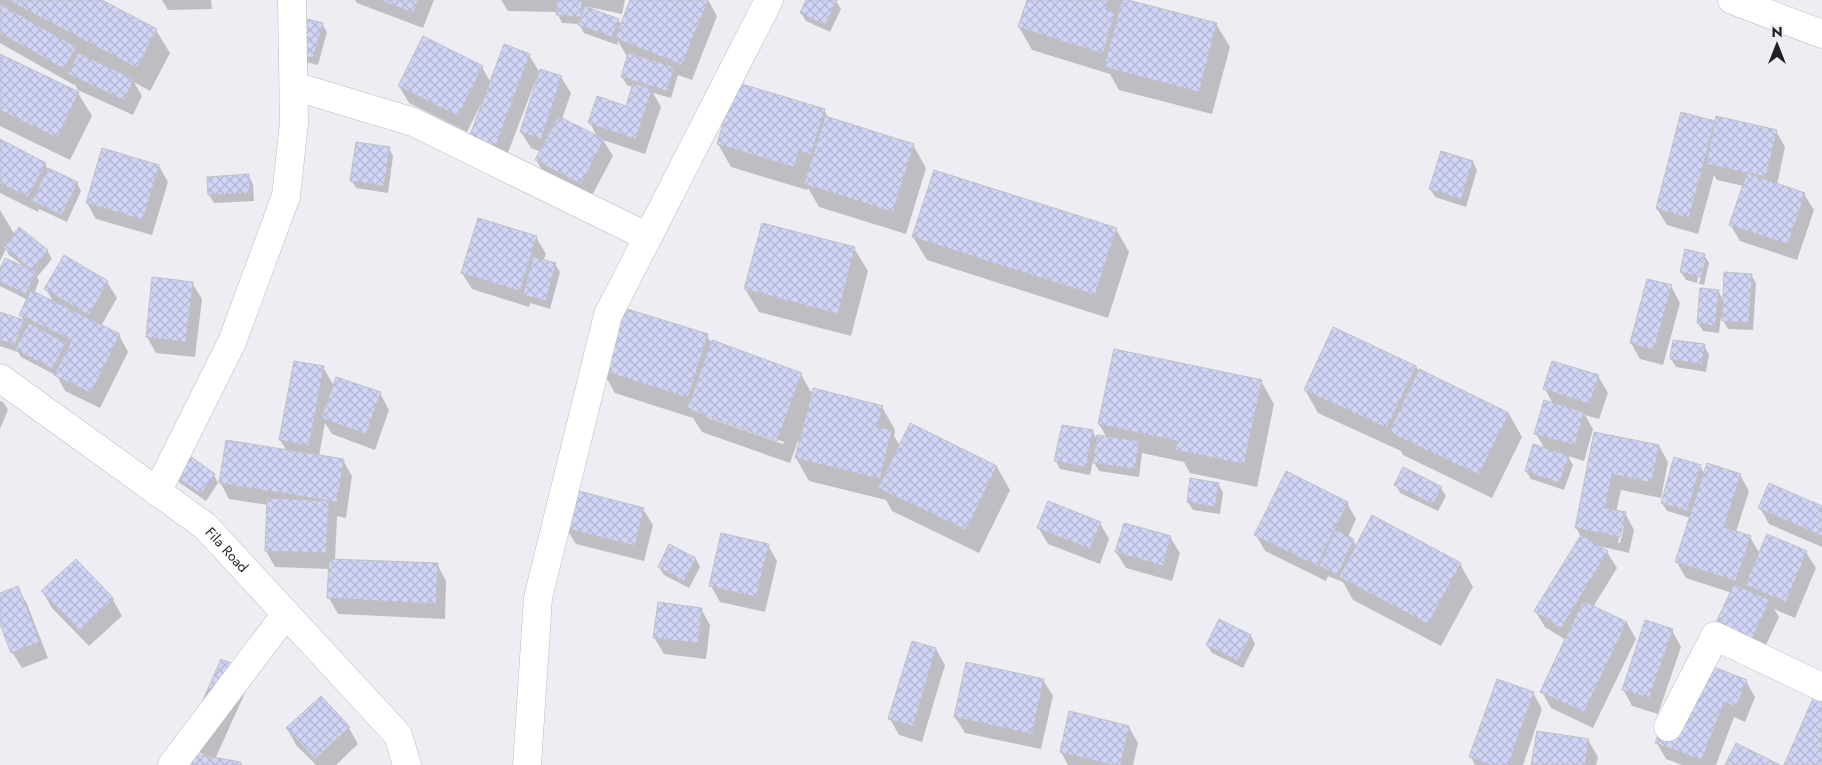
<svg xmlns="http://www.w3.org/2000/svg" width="1822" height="765" font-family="Jost,sans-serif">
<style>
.shadow{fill:#0003;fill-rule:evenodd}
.building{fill:url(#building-cross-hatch);stroke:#c0c0c5}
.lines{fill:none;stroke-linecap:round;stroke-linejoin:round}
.street-casing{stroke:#bcbdc2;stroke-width:29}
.secondary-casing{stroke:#bcbdc2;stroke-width:29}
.highway-casing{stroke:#bcbdc2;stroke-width:29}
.street{stroke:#fff;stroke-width:28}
.secondary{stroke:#fff;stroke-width:28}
.highway{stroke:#fff;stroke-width:28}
.labels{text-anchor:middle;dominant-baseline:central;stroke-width:4.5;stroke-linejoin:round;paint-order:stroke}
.street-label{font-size:14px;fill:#1f1f21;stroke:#ededf3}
</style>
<defs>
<pattern id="building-cross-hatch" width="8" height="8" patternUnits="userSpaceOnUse" patternTransform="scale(1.25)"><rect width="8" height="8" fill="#d1d5f5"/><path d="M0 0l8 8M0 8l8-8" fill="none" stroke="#b3b6d2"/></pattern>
</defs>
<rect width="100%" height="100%" fill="#ededf3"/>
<!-- shadow -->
<path class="shadow" d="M0,0h99l57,30 14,23 -20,38 -16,-9 8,14 -9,19 -55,-25 -4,-7v2l-74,-42z
M162,0h49l1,9 -44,1z
M355,0h79l-11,28 -66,-25z
M501,0h124l-3,14 -38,-8 -1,1 35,13 4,5 9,-25h77l9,16 -25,64 -14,-5 -7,23 -18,-5 8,14 -16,47 -42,-14 10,16 -23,43 -44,-23 -10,-16 5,-8 -10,-4 -10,-16 18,-55h-2l-35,91 -24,-9 5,-56 -1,-1 -15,30 -58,-29 -10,-17 83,-19 9,16 38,-28 11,18 21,4 10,16 -9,26 36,19 -8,-15 36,-16 7,-20 -6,-2 -5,-8 6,-21 -2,-1 -8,-14 -1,4 -33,-12 -5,-9 -17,-1 -5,-11 -49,-1z
M808,0l28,1 5,8 -11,23 -24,-11 -5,-8z
M1028,0h95l93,24 14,23 -18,67 -93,-24 -9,-16 -78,-24 -13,-23z
M322,24l5,8 -9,33 -33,-8z
M0,55l78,38 14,23 -22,44 -70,-34z
M824,110l5,9 84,26 13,23 -20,66 -87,-27 -11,-19 -1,2 -76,-23 -13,-23z
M1682,114l34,9 60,8 9,16 -8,38 27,9 10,16 -17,50 -57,-19 -10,-17 14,-38 -27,-6 -3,-5 -16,59 -31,-9 -10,-16z
M0,141l45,23 3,5 29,14 4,8 -14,31 -28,-13 -1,3 -38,-19z
M389,148l4,8 -5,37 -32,-5 -5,-8z
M1442,152l31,10 4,8 -11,37 -31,-10 -5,-8z
M159,166l9,16 -16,53 -56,-16 -9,-16z
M248,175l5,9 1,17 -40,2 -5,-8z
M0,210l15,25 32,15 5,9 -15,18 2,4 -5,12 20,10 -8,-14 61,-7 10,16 -16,28 18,9 9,17 -28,56 -35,-17 -8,-15 -36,-19 -3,-5 -18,-6v-33l25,9 -5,-7 8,-15 -28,-14v-14l25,-5 -16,-12 -3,-6 -6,12z
M1116,229l13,23 -21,66 -181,-58 -14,-23z
M536,237l10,17 -3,7 12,3 5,8 -10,37 -20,-6 -1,4 -57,-18 -10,-16z
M854,248l14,23 -17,65 -92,-24 -14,-23z
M1704,255l5,8 -5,22 -18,-5 -5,-8zM1702,260h3l-6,24 -2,-1z
M1751,275l5,8 -3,47 -25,-1 -7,-12 -2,16 -16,-2 -5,-8 20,-32 6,10z
M192,283l10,16 -7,58 -39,-4 -9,-16z
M1671,286l9,17 -17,62 -23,-6 -9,-16z
M707,336l5,8 89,30 11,20 70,13 13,23 -1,6 6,10 10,-21 87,42 13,23 -31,63 -87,-42 -6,-11 -77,-19 -13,-23 4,-17h-2l-8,22 -88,-31 -9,-14 -78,-25 -13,-23zM706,415l78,27 -1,2 -77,-27z
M1704,346l5,8 -3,18 -30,-5 -5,-8z
M1416,366l3,6 90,42 13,23 -30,61 -89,-43 -2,-4 -83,-38 -13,-23z
M323,367l11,19 46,7 9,17 -14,40 -43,-16 -7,-11 -6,33 24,4 9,16 -6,42 -9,-2 -2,44 102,4 9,17 -1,38 -107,-5 -9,-16 1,-29 -55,-2 -9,-16 2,-46 -39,-6 -9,-17 67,-31 -7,-11z
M1598,376l10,17 -9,26 -14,-4 8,14 -9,32 -16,-5 5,9 -9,25 -33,-11 -5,-8 19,-22 -9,-15 17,-30 -8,-15z
M1261,381l13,23 -17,83 -67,-14 -6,-11 -42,-9 -3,24 -40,-6 -6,-10 -3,14 -30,-6 -4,-8 37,-29 4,8 10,-2 -8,-14z
M0,401l3,1 5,8 -8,19z
M1595,433l64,13 9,16 -7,36 -40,-8 -5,22 9,1 9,17 -5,23 -30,-7 8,6 10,16 -24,39 34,16 9,16 -43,89 -42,-20 -9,-16 24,-52 -21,-13 -10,-16 46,-74 -5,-10zM1622,526h2l-4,17h-2z
M1700,466l5,8 35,1 9,16 -13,41 14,5 10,17 46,-2 10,16 -21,50 -21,-9 5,8 -21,45 -26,-69 -46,-15 -10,-17 15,-43 -24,-7 -5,-8z
M167,474l47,1 4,8 -12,18z
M1218,484l5,8 -3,22 -27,-4 -5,-8z
M1396,485l45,3 5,8 -8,15 -38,-18z
M1347,503l9,16 -8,18 5,3 4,6 103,18 13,23 -32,59 -88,-46 -10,-18 -15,-6 -2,5 -61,-30 -9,-16z
M1822,507v40l-53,-23 -9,-16z
M643,509l10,16 -9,36 -68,-17 -10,-16z
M1100,523l9,16 -9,25 -52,-20 -10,-17z
M1170,537l10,16 -8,28 -46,-13 -10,-16z
M768,545l9,16 -12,51 -45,-10 -9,-16z
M670,546l26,13 4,8 -11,21 -25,-13 -5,-8z
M18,588l9,16 21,54 -26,10 -10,-16 -12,-32v-25z
M43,592l70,8 9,16 -33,30 -37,-38z
M701,609l9,16 -4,34 -42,-5 -10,-17z
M1219,620l32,16 4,8 -12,24 -31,-15 -5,-8z
M1672,630l9,17 -23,67 -26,-8 -9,-17z
M936,649l9,16 -23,77 -23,-7 -9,-16z
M1043,680l10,16 -12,53 -76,-16 -10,-16z
M1746,681l9,16 -10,25 -11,-5 -18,48h-34l-16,-6 -9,-16z
M249,684l-34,75 26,4 1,2h-54l21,-8 -11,-5z
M1533,693l9,16 -19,56h-48l-4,-8z
M1129,727l9,16 -5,22h-65l-7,-13z
M287,728h62l9,16 -22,21h-20l-20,-20z
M1588,740l10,17 -2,8h-64z"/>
<!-- building -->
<path class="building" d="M8,0h94l55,29 -20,39z
M380,0h38l-5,13z
M557,0h25l-1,17 -25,-2z
M630,0h78l-26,65 -67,-27z
M806,0h31l-12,25 -25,-12z
M1027,0h81l-3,9 10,4 -12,41 -85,-27z
M1122,0h6l89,23 -18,69 -95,-25z
M0,4l76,43 -12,22 -64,-36z
M584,6l35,13 -7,18 -34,-12z
M288,14l35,9 -10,35 -34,-9z
M423,36l60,30 -25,50 -60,-30z
M504,44l26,10 -37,99 -26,-10z
M78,53l56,26 -10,21 -56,-26z
M628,53l46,14 -7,24 -46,-14z
M0,54l79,38 -22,46 -57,-28z
M540,69l22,7 -21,63 -21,-7z
M735,82l90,27 -14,46 -12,-4 -5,16 -77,-23z
M633,83l19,6 -16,50 -48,-16 9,-27 29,10z
M1681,112l34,9 -26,97 -33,-9z
M558,116l46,23 -23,45 -46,-24z
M825,116l89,28 -21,68 -89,-28z
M1716,116l61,14 -11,47 -60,-13z
M0,139l46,24 -18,34 -28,-14z
M356,142l34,5 -6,39 -34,-5z
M102,148l57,17 -16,55 -57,-17z
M1441,151l32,10 -12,38 -32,-10z
M48,168l30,14 -16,33 -30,-14z
M934,170l183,58 -22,67 -183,-58z
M1747,173l58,20 -17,51 -59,-19z
M249,174l1,19 -42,2 -1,-18z
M478,218l59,18 -17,55 -59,-18z
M762,223l93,24 -17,67 -94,-25z
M19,227l29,23 -16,20 -29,-23z
M1685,249l20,5 -5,23 -20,-5z
M64,255l44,26 -19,34 -45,-26z
M533,257l23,6 -10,38 -23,-6z
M5,258l31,14 -10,22 -26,-12v-13z
M1724,272l28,2 -3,49 -27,-2z
M152,277l41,5 -7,60 -40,-5z
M1647,279l25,6 -18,65 -24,-7z
M1700,288l19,2 -4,36 -18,-3z
M31,290l89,44 -29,59 -37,-18 18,-35 -53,-25z
M621,307l87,27 -20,64 -87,-28z
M0,312l24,8 -9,25 -15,-5z
M29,323l37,20 -14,26 -37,-20z
M1333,327l83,39 -29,62 -83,-38z
M712,340l90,33 -25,68 -90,-32z
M1673,340l32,4 -3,20 -32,-5z
M1114,349l148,31 -18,84 -69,-14 2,-9 -79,-17z
M294,361l30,5 -15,80 -30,-6z
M1552,361l47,14 -9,29 -47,-15z
M1419,369l90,44 -30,62 -90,-43z
M336,377l45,15 -15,42 -45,-16z
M813,388l70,18 -6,21 15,3 -12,49 -85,-21z
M1544,400l40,12 -9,33 -41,-11z
M910,423l87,43 -31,64 -88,-42z
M1062,425l31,5 -7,37 -32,-6z
M1594,432l65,13 -7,38 -40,-9 -7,34 21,4 -6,25 -45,-9z
M1097,435l42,6 -4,28 -42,-6z
M226,440l118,19 -7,43 -118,-19z
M1533,444l36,12 -10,27 -34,-12z
M176,446l39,28 -14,20 -40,-28z
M1674,457l27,8 -14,46 -26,-8z
M1707,463l34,11 -17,53 27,9 -15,45 -61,-19z
M1403,467l39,20 -9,17 -39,-19z
M1286,471l62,31 -31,64 -63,-31z
M1190,478l29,5 -4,24 -28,-5z
M1769,483l53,23v30l-64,-28z
M575,490l69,18 -9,38 -70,-18z
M267,498l62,3 -3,52 -61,-2z
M1048,501l53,21 -11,27 -53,-21z
M1372,515l89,48 -33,61 -89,-47z
M1124,523l47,13 -8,30 -48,-14z
M1335,530l19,9 -16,36 -19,-9z
M721,533l48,11 -13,53 -47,-11z
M1767,534l40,17 -21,51 -41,-17z
M1581,535l27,16 -47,77 -27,-17z
M669,544l27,14 -12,23 -26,-14z
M76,559l38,40 -35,32 -38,-40z
M329,559l109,4 -2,41 -109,-6z
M1734,584l36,16 -22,47 -36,-16z
M18,586l22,56 -29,11 -11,-29v-31z
M1583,601l44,21 -43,90 -44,-20z
M658,602l44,6 -4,35 -45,-5z
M1219,619l32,16 -13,26 -32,-16z
M1645,620l28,9 -24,69 -27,-8z
M912,641l24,7 -23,78 -25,-7z
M1688,657l59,23 -11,27 -12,-5 -22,58 -47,-17z
M221,659l19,8 -35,77 -18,-8z
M966,662l78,17 -12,55 -78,-17z
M1497,679l37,13 -26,73h-17l-22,-8z
M1820,682l2,1v82h-38z
M321,696l29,31 -35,32 -29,-31z
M1069,711l60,15 -8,39h-9l-52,-13z
M1537,731l52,8 -4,26h-54z
M1736,743l44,22h-55z
M189,753l52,9v3h-54z"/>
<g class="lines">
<!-- street casing -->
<g class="street-casing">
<path id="street" d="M294,86l119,36 235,115
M157,492l75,-150 54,-146 8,-73 -2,-123
M1668,727l47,-91 107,51
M172,765l114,-151
M527,765l11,-167 70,-283 161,-315"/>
</g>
<!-- secondary casing -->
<g class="secondary-casing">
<g id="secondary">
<path id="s1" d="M0,378l205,148 193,209 9,30"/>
</g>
</g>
<!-- highway casing -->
<g class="highway-casing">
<path id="highway" d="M1732,0l90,34"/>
</g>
<!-- street -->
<use href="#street" class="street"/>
<!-- secondary -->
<use href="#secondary" class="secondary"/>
<!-- highway -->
<use href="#highway" class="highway"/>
</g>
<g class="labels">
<!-- street labels -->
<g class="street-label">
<text stroke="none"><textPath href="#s1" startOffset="285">Fila Road</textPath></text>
</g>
</g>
<!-- north arrow -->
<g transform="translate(1777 45)" stroke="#ededf3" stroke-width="4" paint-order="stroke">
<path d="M0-4L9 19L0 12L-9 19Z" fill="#1f1f21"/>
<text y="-8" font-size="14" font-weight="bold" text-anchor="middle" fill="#1f1f21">N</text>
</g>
</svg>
